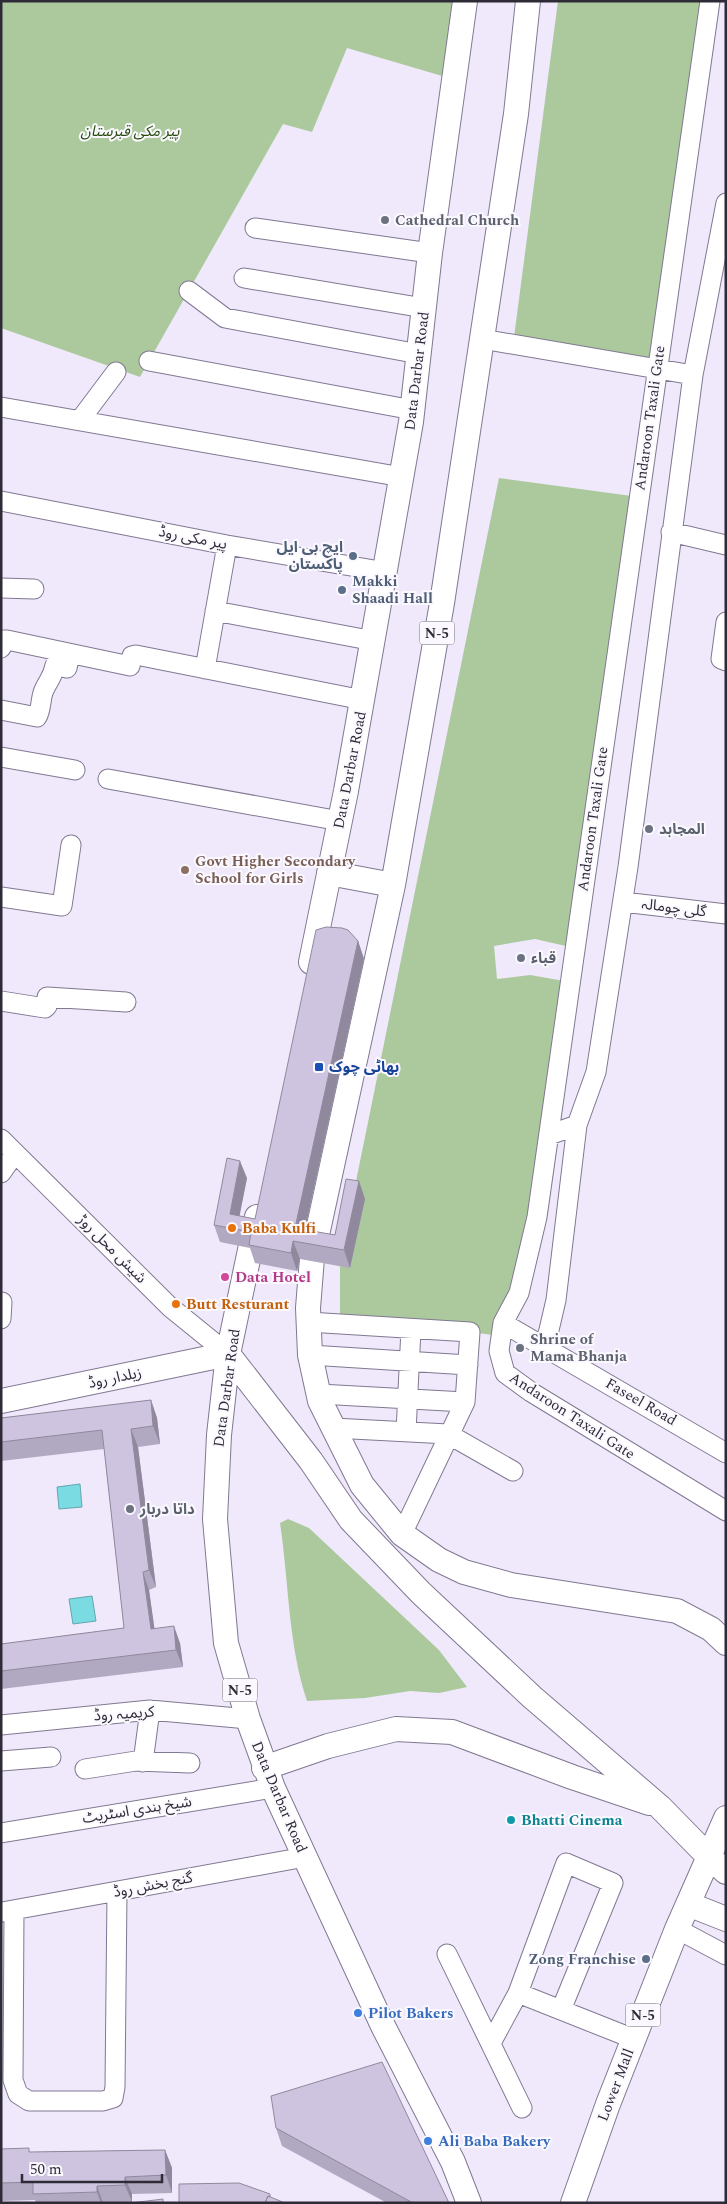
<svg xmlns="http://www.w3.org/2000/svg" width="727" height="2204" font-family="Spectral,'Noto Sans Arabic',serif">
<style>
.green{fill:#acc99e}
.water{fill:#7bdbe3;stroke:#64a6af}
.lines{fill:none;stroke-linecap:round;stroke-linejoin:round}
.minor-casing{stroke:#817892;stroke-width:21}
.major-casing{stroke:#817892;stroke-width:26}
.minor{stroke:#fff;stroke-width:19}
.major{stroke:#fff;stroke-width:24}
.wall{fill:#b1a9c1}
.shaded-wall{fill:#90899d}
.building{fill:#cec4e0;stroke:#90899d}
.worship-dot{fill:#6b7280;stroke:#fbf9ff;stroke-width:2}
.service-dot{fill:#5c6f8a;stroke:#fbf9ff;stroke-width:2}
.education-dot{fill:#8d6e63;stroke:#fbf9ff;stroke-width:2}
.transit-dot{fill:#1a4fb4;stroke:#fbf9ff;stroke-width:2}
.food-dot{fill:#e8710a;stroke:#fbf9ff;stroke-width:2}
.hotel-dot{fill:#d1479c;stroke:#fbf9ff;stroke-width:2}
.culture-dot{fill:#0f9aa8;stroke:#fbf9ff;stroke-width:2}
.shop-dot{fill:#3f7fe0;stroke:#fbf9ff;stroke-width:2}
.labels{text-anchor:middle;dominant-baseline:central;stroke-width:4;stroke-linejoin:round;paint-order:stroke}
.shield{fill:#fbf9ff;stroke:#6c6972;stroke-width:1}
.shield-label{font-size:14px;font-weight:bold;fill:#2f2b36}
.park-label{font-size:15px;font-style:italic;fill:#274a0d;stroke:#fbf9ff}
.worship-label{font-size:15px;font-weight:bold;fill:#5b616d;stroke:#fbf9ff;text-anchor:start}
.street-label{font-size:15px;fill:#2f2b36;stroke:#fbf9ff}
.service-label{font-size:15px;font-weight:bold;fill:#4e5e75;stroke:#fbf9ff;text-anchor:end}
.education-label{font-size:15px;font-weight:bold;fill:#785e54;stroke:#fbf9ff;text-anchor:start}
.transit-label{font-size:15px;font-weight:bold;fill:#164399;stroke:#fbf9ff;text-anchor:start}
.food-label{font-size:15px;font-weight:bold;fill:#c56008;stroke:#fbf9ff;text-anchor:start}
.hotel-label{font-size:15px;font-weight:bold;fill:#b23c85;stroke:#fbf9ff;text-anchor:start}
.culture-label{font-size:15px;font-weight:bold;fill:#0d838f;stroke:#fbf9ff;text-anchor:start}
.shop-label{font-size:15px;font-weight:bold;fill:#366cbe;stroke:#fbf9ff;text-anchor:start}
</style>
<rect width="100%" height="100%" fill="#efe9fb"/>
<!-- green -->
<path class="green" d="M1,1h456l-8,77 -102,-30 -35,84 -29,-8 -143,253 -139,-49z
M558,1h152l-53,368 -144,-24z
M499,478l140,19 -64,451 -40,-9 -41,7 3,33 33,-4 40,7 -33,235 -36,119 -31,-4 -130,-8v-58l13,-70z
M288,1519l21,9 130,122 28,37 -28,6 -29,-2 -45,7 -58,3c-19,-57 -18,-118 -27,-178z"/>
<!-- water -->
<path class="water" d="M80,1484l2,23 -23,2 -2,-22z
M92,1596l4,25 -23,3 -4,-25z"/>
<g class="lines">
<!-- minor casing -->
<g class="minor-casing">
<path id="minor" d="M710,1l-173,1216 -18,76 -16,30 -4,28 6,22 26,19 195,119
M255,228l175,25
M244,278l180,30
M189,291l36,27 194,36
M482,339l211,36
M149,361l264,49
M1,407l401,70
M80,420l36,-48
M1,501l226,44 159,27
M671,532l55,13
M1,588l33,1
M215,611l159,30
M726,622l-5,37 5,2
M1,648l3,-8h3l123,26 2,-10 4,-1 227,45
M205,669l22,-124
M1,710l36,7c5,-9 3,-18 7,-27 5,-11 9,-13 11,-25l12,3 3,-14
M1,757l74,13
M108,779l232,42
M1,897l61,9 9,-61
M623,902l103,12
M1,1001l44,7 2,-2v-9l79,5
M549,1135l28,-10 19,-53 32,-205 65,-492 33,-172
M1,1139l169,168 58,47
M1,1173l14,-20
M1,1319l1,-17
M308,1322l162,10 -5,70 -63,132
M503,1323l223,130
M545,1347l11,-47 21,-175
M310,1355l158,10
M319,1394l146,8
M333,1428l115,6 65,37
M406,1432l5,-103
M1,1725l149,-15 98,9
M1,1761l50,-4
M143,1762l7,-52
M85,1769l51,-8 54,2
M1,1833l272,-45
M14,1910l-1,170 5,14 11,7h74l10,-3 2,-11 2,-195
M2,1912l303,-55
M677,1929l49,26
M447,1954l75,154
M518,1993l116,46
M491,2043l27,-50 48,-130 47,20 -52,127"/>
</g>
<!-- major casing -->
<g class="major-casing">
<path id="major" d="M528,1l-12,113 -74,489 -49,282 -81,373 -4,50 2,47 10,46 42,84 40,49 37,26 25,12 47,13 166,26 34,18 15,14
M329,873l64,12
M311,962l35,-171 65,-369 19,-169 35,-252
M257,1217l-29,137 -9,81 -4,84 11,124 22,76 25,69 110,238 70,136 16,41
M1,1401l227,-47 83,107 40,59 70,73 111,104 128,110 49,50 17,15
M264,1768l64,-22 68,-17 56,3 120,45 77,26
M688,1904l38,15
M573,2203l35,-99 69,-175 49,-111"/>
</g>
<!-- minor -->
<use href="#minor" class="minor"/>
<!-- major -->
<use href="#major" class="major"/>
</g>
<!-- wall -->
<path class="wall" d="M358,941l6,18 -59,271 30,5 24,-54 6,18 -15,69 -50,-9 -3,12 -42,-8 -5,-15 -30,-6 -6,-17 33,-47 -8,38 16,3z
M151,1400l6,18 3,26 -22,3 18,140 -7,3 5,38 26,15 3,24 -182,22v-45l123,-16 -20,-179 -103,12v-43z
M276,2128l173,75h-62l-105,-57z
M1,2149l30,3 134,-2 7,18v25l-40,1v8l-96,1 -1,-3 -34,1z"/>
<!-- shaded-wall -->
<path class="shaded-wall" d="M358,941l6,18 -62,284 -7,-15z
M240,1161l7,17 -10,51 -7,-15z
M359,1181l6,18 -15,69 -6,-18z
M293,1241l7,18 -3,12 -6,-18z
M151,1400l6,18 3,26 -7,-18z
M131,1429l7,18 18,140 -7,-17z
M143,1572l6,18 8,56 -6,-17z
M174,1626l6,17 3,24 -7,-17z
M165,2150l7,18v25l-6,-18z
M125,2177l7,17v8l-7,-17z
M97,2186l6,17h-2l-4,-11z"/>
<!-- building -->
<path class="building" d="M326,927l16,1 6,2 10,11 -63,287 40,7 11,-56 13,2 -15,69 -51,-9 -2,12 -42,-8 2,-13 -37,-7 13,-67 13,3 -10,53 25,5 61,-289z
M151,1400l2,26 -22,3 18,141 -6,2 8,57 23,-3 2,24 -175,21v-27l123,-16 -22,-198 -101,12v-24z
M382,2062l67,141h-36l-137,-75 -5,-32z
M29,2148v4l136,-2 1,25 -41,2v8l-28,1v6l-64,2v-12l-32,1v-34z
M239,2183l31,11v3l-2,-1 -3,7h-86v-19z
M268,2196l17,7h-20z
M163,2199v4h-32z"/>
<!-- markers -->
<g class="worship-dot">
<circle cx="385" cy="220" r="5"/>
<circle cx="649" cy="829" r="5"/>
<circle cx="521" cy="958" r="5"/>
<circle cx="520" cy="1348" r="5"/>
<circle cx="130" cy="1509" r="5"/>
</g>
<g class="service-dot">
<circle cx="353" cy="556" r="5"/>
<circle cx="342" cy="590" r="5"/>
<circle cx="646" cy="1959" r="5"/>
</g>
<circle class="education-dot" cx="185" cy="870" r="5"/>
<rect class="transit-dot" x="314" y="1062" width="10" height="10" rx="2.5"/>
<g class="food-dot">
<circle cx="232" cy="1228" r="5"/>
<circle cx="176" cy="1304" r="5"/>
</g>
<circle class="hotel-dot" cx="225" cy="1277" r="5"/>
<circle class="culture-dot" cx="511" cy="1820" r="5"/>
<g class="shop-dot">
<circle cx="358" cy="2013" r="5"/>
<circle cx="428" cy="2141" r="5"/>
</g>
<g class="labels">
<!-- shield labels -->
<g class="shield">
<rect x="419.5" y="621.5" width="35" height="23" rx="4"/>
<rect x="222.5" y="1678.5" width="35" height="23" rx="4"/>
<rect x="625.5" y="2003.5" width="35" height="23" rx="4"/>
</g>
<g class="shield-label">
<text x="437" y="633">N-5</text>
<text x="240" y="1690">N-5</text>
<text x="643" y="2015">N-5</text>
</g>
<!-- park labels -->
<g class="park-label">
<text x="130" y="131">پیر مکی قبرستان</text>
</g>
<!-- worship labels -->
<g class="worship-label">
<text x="395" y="220">Cathedral Church</text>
<text x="659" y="829">المجاہد</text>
<text x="531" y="958">قباء</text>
<text x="530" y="1339">Shrine of<tspan x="530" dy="17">Mama Bhanja</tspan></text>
<text x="140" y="1509">داتا دربار</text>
</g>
<!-- street labels -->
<g class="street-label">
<text transform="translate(417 371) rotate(-83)">Data Darbar Road</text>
<text transform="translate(650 418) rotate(-82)">Andaroon Taxali Gate</text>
<text transform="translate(193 538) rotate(11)">پیر مکی روڈ</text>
<text transform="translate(350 770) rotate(-79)">Data Darbar Road</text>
<text transform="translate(593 819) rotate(-82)">Andaroon Taxali Gate</text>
<text transform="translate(674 908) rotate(7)">گلی چومالہ</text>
<text transform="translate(112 1249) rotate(45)">شیش محل روڑ</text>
<text transform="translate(115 1378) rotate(-12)">زیلدار روڈ</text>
<text transform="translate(227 1388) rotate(-82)">Data Darbar Road</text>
<text transform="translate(641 1402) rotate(30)">Faseel Road</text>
<text transform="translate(572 1416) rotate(33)">Andaroon Taxali Gate</text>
<text transform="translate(124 1714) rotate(-4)">کریمیہ روڈ</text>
<text transform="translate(279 1797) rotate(67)">Data Darbar Road</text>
<text transform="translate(137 1810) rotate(-9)">شیخ ہندی اسٹریٹ</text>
<text transform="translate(153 1885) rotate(-11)">گنج بخش روڈ</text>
<text transform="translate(616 2085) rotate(-69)">Lower Mall</text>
</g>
<!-- service labels -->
<g class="service-label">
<text x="343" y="547">ایچ بی ایل<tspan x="343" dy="17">پاکستان</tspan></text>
<text x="352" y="581" text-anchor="start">Makki<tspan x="352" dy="17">Shaadi Hall</tspan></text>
<text x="636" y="1959">Zong Franchise</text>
</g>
<!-- education labels -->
<g class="education-label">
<text x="195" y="861">Govt Higher Secondary<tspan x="195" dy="17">School for Girls</tspan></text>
</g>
<!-- transit labels -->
<g class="transit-label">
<text x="329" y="1067">بھاٹی چوک</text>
</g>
<!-- food labels -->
<g class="food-label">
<text x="242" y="1228">Baba Kulfi</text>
<text x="186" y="1304">Butt Resturant</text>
</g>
<!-- hotel labels -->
<g class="hotel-label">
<text x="235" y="1277">Data Hotel</text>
</g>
<!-- culture labels -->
<g class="culture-label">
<text x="521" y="1820">Bhatti Cinema</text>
</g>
<!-- shop labels -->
<g class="shop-label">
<text x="368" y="2013">Pilot Bakers</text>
<text x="438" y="2141">Ali Baba Bakery</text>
</g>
</g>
<!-- border -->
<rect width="727" height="2204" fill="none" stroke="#2f2b36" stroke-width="5"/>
<!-- scale -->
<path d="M22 2174v8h140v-8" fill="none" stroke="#2f2b36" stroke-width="2.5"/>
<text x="30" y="2174" font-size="15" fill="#2f2b36" stroke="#fbf9ff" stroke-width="4" paint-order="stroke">50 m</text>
</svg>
